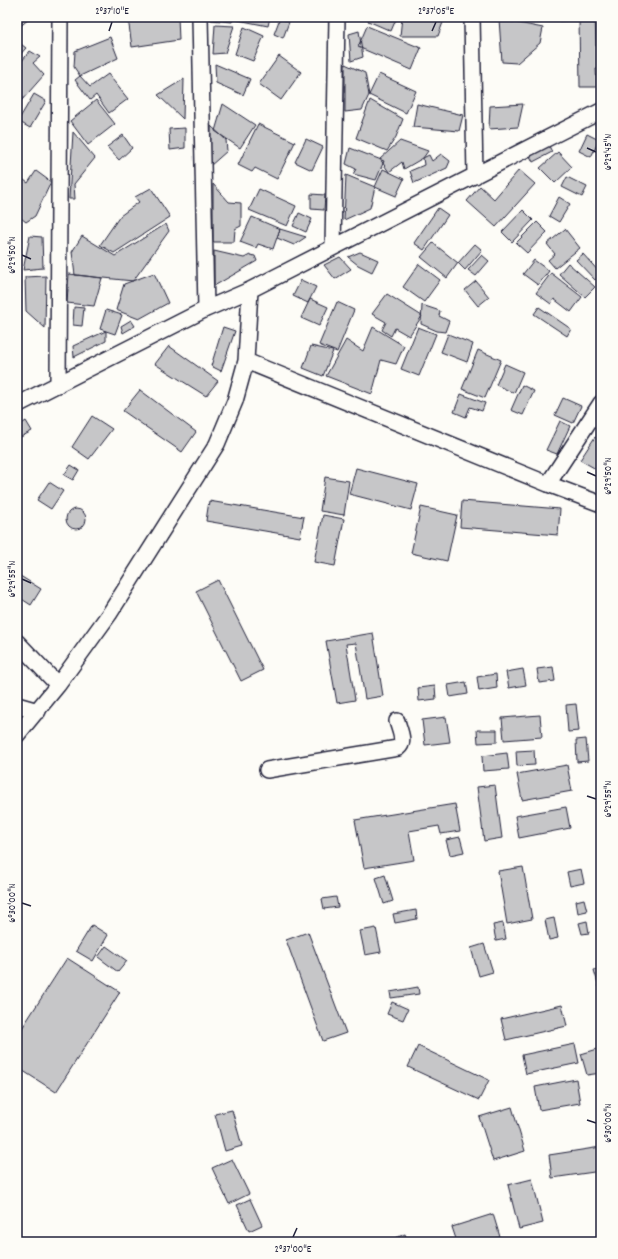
<svg xmlns="http://www.w3.org/2000/svg" width="618" height="1259" font-family="Dekko,sans-serif">
<style>
.building{fill:#c6c6c8;stroke:#22223b}
.lines{fill:none;stroke-linecap:round;stroke-linejoin:round}
.minor-casing{stroke:#22223b;stroke-width:18}
.minor{stroke:#fdfcf7;stroke-width:15}
.ticks{fill:none;stroke:#22223b;stroke-width:1.5}
.neatline{fill:none;stroke:#22223b;stroke-width:1.5}
.ticks-label{font-size:10px;text-anchor:middle;fill:#22223b}
</style>
<rect width="100%" height="100%" fill="#fdfcf7"/>
<filter id="ink" filterUnits="userSpaceOnUse"><feTurbulence type="fractalNoise" baseFrequency=".025" numOctaves="2"/><feDisplacementMap in="SourceGraphic" scale="8" xChannelSelector="R" yChannelSelector="G"/><feConvolveMatrix kernelMatrix="1 2 1 2 8 2 1 2 1" color-interpolation-filters="sRGB"/></filter>
<g filter="url(#ink)">
<!-- building -->
<path class="building" d="M17,17h12l1,1 -13,11z
M137,17h41l1,23 -47,7 -4,-29z
M211,17h22l-1,5 -21,-2z
M238,17h32l-2,9 -30,-6z
M370,17h27l-6,14 -23,-10z
M402,17h43l-7,19h-38z
M559,17h16l1,3 -17,1z
M579,17h16l1,29h5v23h-5l1,18h-17z
M280,18l9,4 -6,16 -9,-4z
M499,19l44,9 -3,15 -23,20 -15,-1z
M215,25l19,1 -9,27 -12,1z
M367,26l54,22 -9,22 -54,-23z
M244,27l20,9 -11,25 -18,-7z
M359,31l4,26 -12,4 -2,-27z
M110,37l8,21 -38,18 -6,-9 1,-16z
M17,41l9,7 -9,10z
M30,51l10,6 -7,6 11,12 -23,26 -4,-4v-30z
M279,56l22,16 -20,28 -22,-16z
M215,64l35,15 -7,16 -27,-12z
M345,64l20,9 4,22 -7,15 -17,2z
M108,74l20,25 -19,14 -13,-18 -6,5 -15,-20 5,-4 10,11z
M379,74l37,17 -10,22 -37,-18z
M184,79l-1,40 -25,-24z
M34,94l12,7 -16,27 -12,-7z
M96,100l19,24 -27,21 -18,-24z
M370,100l33,19 -7,18 -9,14 -31,-13z
M223,104l32,21 -15,23 -25,-17z
M417,104l46,11 -4,16 -46,-4z
M523,104l-5,23 -29,2 1,-23z
M258,124l37,18 -18,37 -22,-11 -3,4 -14,-7z
M211,126l15,14 1,11 -17,15z
M185,128v20l-15,2 -1,-21z
M73,132l22,26 -21,26 1,15h-6z
M587,134l12,6 -8,17 -12,-6z
M123,135l9,13 -13,12 -12,-13z
M306,139l17,8 -11,23 -17,-8z
M400,141l28,10 -5,7 -19,11 -2,-7 -13,10 -9,-13z
M548,144l4,8 -19,10 -4,-8z
M350,148l34,13 -8,19 -23,-6 3,-5 -10,-5z
M558,152l14,15 -17,16 -15,-15z
M441,154l9,7 -3,7 -33,15 -4,-12 14,-6 -1,-7 6,-3 3,6z
M383,169l21,10 -8,17 -21,-9z
M519,170l16,14 -39,43 -29,-26 13,-15 14,13z
M36,171l15,11 -16,34 -9,6 -9,-7v-40l11,8z
M346,175l29,12 -5,21 -26,12z
M567,177l20,10 -5,10 -20,-10z
M213,184l16,18 12,1v23l-6,3 -1,13h-21z
M151,188l19,29 -56,36 -14,-8 20,-29 19,-14 -4,-5z
M259,189l37,17 -9,20 -38,-16z
M311,194l14,1 -1,15 -13,-1z
M559,197l11,7 -11,18 -10,-6z
M438,208l10,7 -24,35 -10,-7z
M523,210l10,10 -21,22 -10,-10z
M299,213l13,6 -6,13 -13,-6z
M252,217l28,12 -7,20 -15,-5 -2,4 -16,-6z
M537,222l10,10 -20,21 -11,-10z
M166,224l3,7 -36,50 -58,-6 -3,-23 10,-16 33,20z
M280,229l26,8 -12,8 -17,-7z
M565,229l15,19 -25,20 -7,-8 7,-6 -8,-10z
M30,236l12,1 1,31 -20,2z
M433,243l25,20 -11,15 -26,-21z
M475,244l7,6 -17,20 -7,-7z
M214,251l30,7 6,-3 5,1 2,5 -43,25z
M360,252l18,8 -6,12 -14,-7 -10,-8z
M583,254l18,20 -6,6 -19,-20z
M482,255l7,6 -13,15 -8,-6z
M340,257l11,12 -16,10 -11,-14z
M534,260l15,11 -11,14 -15,-11z
M568,263l27,24 -10,10 -26,-23z
M419,264l21,16 -16,22 -21,-15z
M154,273l14,30 -29,16 -23,-9 8,-26z
M551,273l31,24 -11,15 -17,-13 -3,5 -15,-11z
M69,274l33,4 -8,28 -27,-3z
M46,276l-1,52 -19,-17 -1,-34z
M301,280l15,7 -8,16 -15,-7z
M476,281l13,16 -11,9 -13,-16z
M387,294l35,22 -13,20 -14,-8 -4,8 -9,-6 4,-8 -14,-8z
M310,299l18,8 -9,19 -18,-8z
M337,302l17,8 -17,42 -18,-7z
M422,305l18,6 -1,5 10,5 -4,11 -8,-1 -16,-7z
M74,307l10,1 -2,18 -9,-1z
M539,307l32,22 -4,7 -33,-22z
M106,310l16,5 -7,19 -15,-5z
M131,320l4,6 -12,7 -2,-7z
M223,327l12,4 -14,40 -10,-5z
M373,327l31,19 -8,18 -15,-4 -9,34 -46,-18 20,-36 17,11z
M418,327l18,7 -17,42 -18,-7z
M106,331v10l-32,16 -1,-11z
M448,334l25,10 -6,18 -26,-10z
M169,346l49,35 -12,15 -51,-32z
M311,346l22,5 -10,25 -20,-8z
M478,350l23,10 -16,38 -23,-9z
M505,364l18,8 -9,21 -18,-8z
M522,385l12,6 -11,24 -12,-5z
M140,390l56,42 -14,20 -59,-41z
M461,394l24,9 -3,8 -12,-4 -4,10 -12,-5z
M563,398l18,8 -8,17 -18,-8z
M92,416l20,13 -23,30 -17,-12z
M26,421l6,10 -15,8v-12z
M560,421l10,5 -13,28 -11,-4z
M595,437l6,3v21l-5,8 -16,-9z
M71,465l8,5 -6,10 -9,-5z
M356,468l62,16 -7,26 -62,-16z
M325,477l24,4 -5,34 -24,-4z
M49,482l14,9 -12,18 -14,-9z
M209,501l95,16 -4,20 -94,-16z
M462,501l98,8 -2,26 -98,-8z
M421,507l36,8 -10,46 -36,-8z
M66 519a10 10 0 1 1 20 0a10 10 0 1 1-20 0Z
M323,515l21,4 -9,47 -21,-4z
M17,574l24,15 -10,16 -14,-9z
M218,580l45,90 -22,11 -45,-90z
M373,633l10,63 -18,3 -9,-56 -10,1 9,56 -18,3 -11,-62z
M553,667l2,14 -16,2 -2,-14z
M523,669l3,16 -17,3 -3,-16z
M496,674l1,14 -18,3 -2,-14z
M466,682l2,12 -18,3 -2,-12z
M435,686l1,13 -17,2 -1,-13z
M576,704l3,27 -11,1 -2,-27z
M540,715l2,22 -38,3 -2,-22z
M446,717l4,25 -25,3 -3,-25z
M477,730h20v12l-19,1z
M586,739l2,22 -11,1 -1,-22z
M534,750l1,15 -18,1 -1,-15z
M507,753l2,16 -26,2 -1,-15z
M567,765l5,26 -50,9 -5,-26z
M495,785l7,53 -18,3 -7,-54z
M596,802h5v22z
M455,804l5,27 -19,3 -2,-8 -30,5 5,29 -50,8 -9,-48z
M566,807l4,21 -51,10 -4,-22z
M460,837l4,15 -14,3 -4,-15z
M523,867l9,52 -25,5 -9,-53z
M581,869l3,14 -14,3 -3,-14z
M385,875l8,26 -9,3 -8,-26z
M336,897l2,10 -14,2 -2,-10z
M584,899l3,12 -9,2 -2,-12z
M416,910l1,9 -22,4 -2,-9z
M554,918l4,20 -9,2 -4,-20z
M587,921l2,12 -7,1 -3,-11z
M503,923l3,16 -10,2 -3,-16z
M92,925l16,10 -15,26 -17,-10z
M376,928l5,24 -16,3 -5,-24z
M308,932l38,101 -23,8 -37,-101z
M484,944l9,28 -14,4 -8,-28z
M106,946l21,15 -9,11 -20,-15z
M67,958l53,34 -64,100 -39,-25v-31z
M601,968v19h-2l-5,-17z
M418,987l1,7 -28,4 -1,-6z
M392,1002l16,7 -5,11 -16,-6z
M562,1005l5,21 -61,14 -5,-21z
M575,1044l4,19 -53,11 -4,-19z
M418,1046l71,34 -10,20 -71,-33z
M601,1048v25l-14,2 -6,-21z
M576,1079l4,24 -41,7 -4,-23z
M512,1107l13,44 -32,10 -14,-44z
M232,1110l10,36 -17,5 -10,-37z
M601,1147v24l-49,7 -3,-23z
M232,1159l17,35 -20,10 -17,-36z
M532,1179l11,44 -24,6 -11,-44z
M250,1199l12,26 -13,6 -12,-26z
M493,1214l7,23 -17,5h-26l-5,-15z
M405,1234l3,8h-22z"/>
<g class="lines">
<!-- minor casing -->
<g class="minor-casing">
<path id="minor" d="M200,17l6,292
M472,17l3,159
M333,247l4,-230
M246,361l302,123 53,20
M58,385l2,-368
M17,405l189,-96 44,-19 351,-179
M548,484l53,-81
M17,642l41,43
M17,705l21,6
M17,735l41,-50 52,-72 107,-169 18,-43 11,-40 4,-71
M267,770l131,-22c8,-6 1,-19 -1,-27"/>
</g>
<!-- minor -->
<use href="#minor" class="minor"/>
</g>
</g>
<!-- ticks -->
<path class="ticks" d="M109,31l3,-9M432,31l4,-9M587,148l9,4M22,255l9,4M587,472l9,4M22,579l9,4M587,796l9,3M22,903l9,3M587,1120l9,3M293,1237l4,-9"/>
<!-- margin -->
<rect width="618" height="1259" fill="none" stroke="#fdfcf7" stroke-width="44"/>
<rect x="22" y="22" width="574" height="1215" class="neatline"/>
<g class="ticks-label">
<text x="112" y="14">2°37'10"E</text>
<text x="436" y="14">2°37'05"E</text>
<text transform="translate(607 152) rotate(-90)" y="4">6°29'45"N</text>
<text transform="translate(11 255) rotate(-90)" y="4">6°29'50"N</text>
<text transform="translate(607 476) rotate(-90)" y="4">6°29'50"N</text>
<text transform="translate(11 579) rotate(-90)" y="4">6°29'55"N</text>
<text transform="translate(607 799) rotate(-90)" y="4">6°29'55"N</text>
<text transform="translate(11 903) rotate(-90)" y="4">6°30'00"N</text>
<text transform="translate(607 1123) rotate(-90)" y="4">6°30'00"N</text>
<text x="293" y="1252">2°37'00"E</text>
</g>
</svg>
